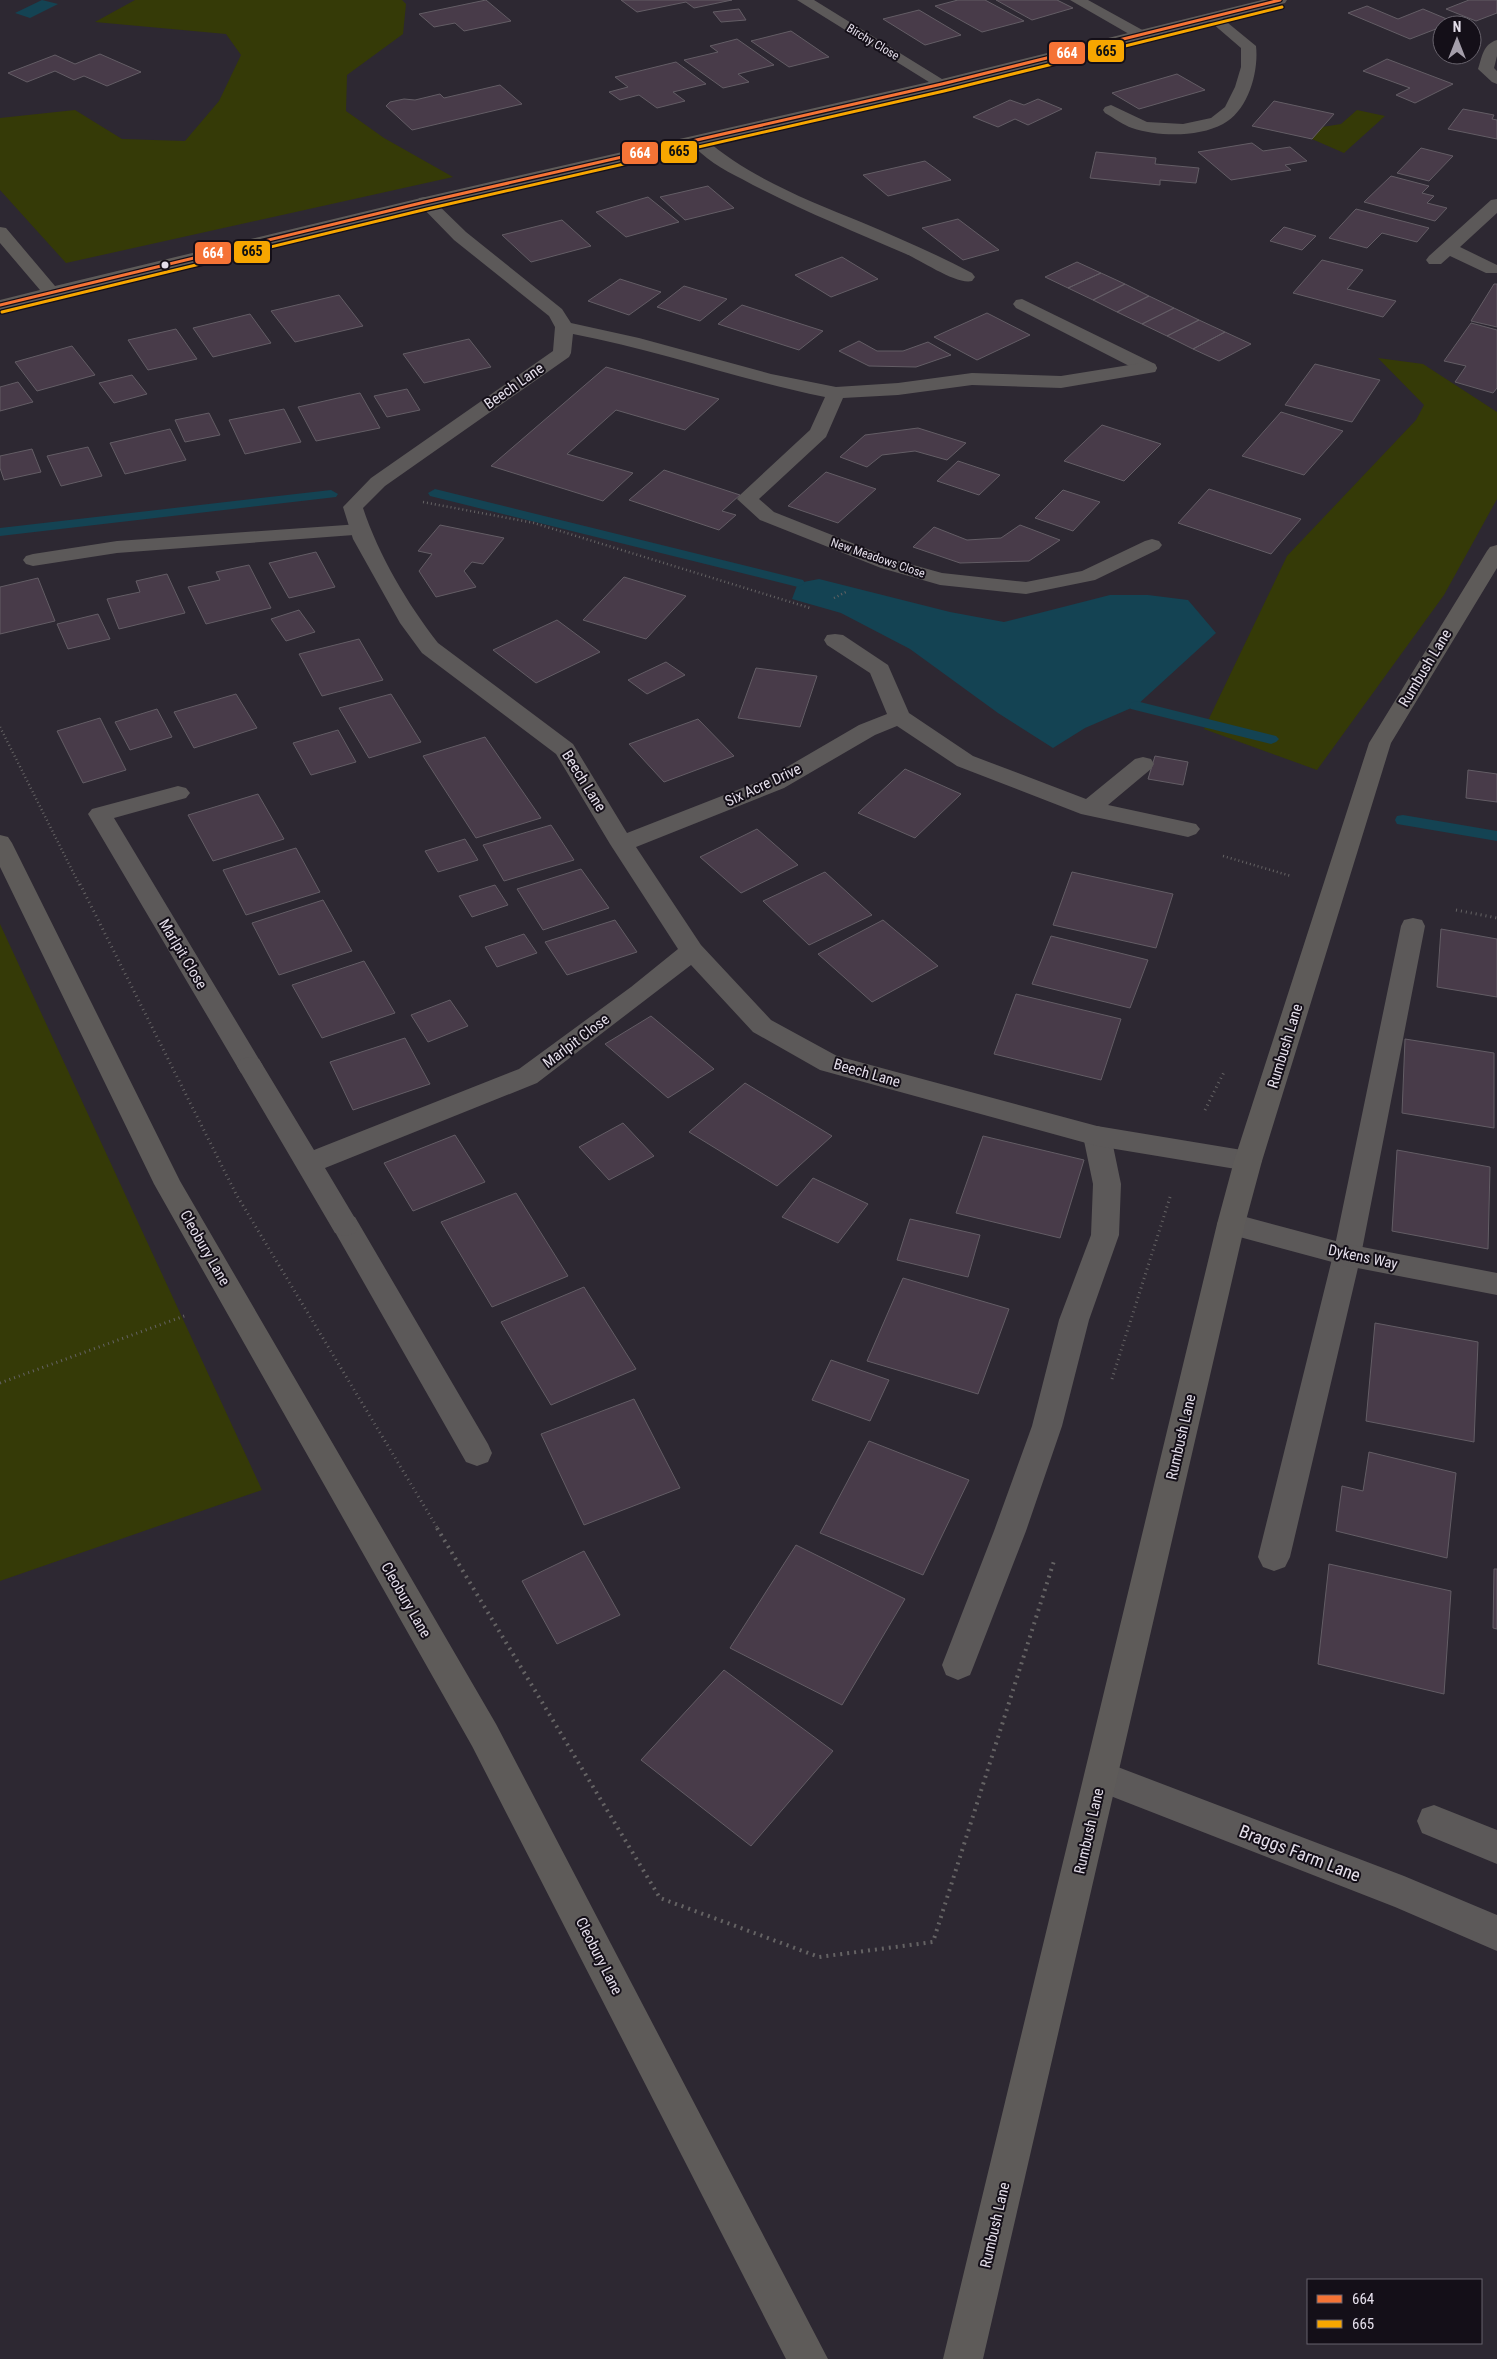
<svg xmlns="http://www.w3.org/2000/svg" width="1497" height="2359" font-family="'Roboto Condensed',sans-serif">
<style>
.green{fill:#353a07}
.water{fill:#144353}
.lines{fill:none;stroke-linecap:round;stroke-linejoin:round}
.stream{fill:#144353;fill-rule:evenodd}
.building{fill:#483b49;stroke:#635d65}
.path-far2{stroke:#656364;stroke-width:2.5;stroke-dasharray:1 3;stroke-linecap:butt}
.path-far1{stroke:#656364;stroke-width:3;stroke-dasharray:1 4;stroke-linecap:butt}
.path{stroke:#656364;stroke-width:4;stroke-dasharray:2 5;stroke-linecap:butt}
.lane{fill:#5c5959;fill-rule:evenodd}
.street{fill:#5c5959;fill-rule:evenodd}
.secondary{fill:#5e5b59;fill-rule:evenodd}
.bus-1-casing{stroke:#140f18;stroke-width:5.5}
.bus-2-casing{stroke:#140f18;stroke-width:5.5}
.bus-1{stroke:#f57335;stroke-width:3}
.bus-2{stroke:#f7a600;stroke-width:3}
.bus-dot{fill:#e4deea;stroke:#140f18;stroke-width:2}
.labels{text-anchor:middle;dominant-baseline:central;stroke-width:4;stroke-linejoin:round;paint-order:stroke}
.far-street-label{font-size:12px;fill:#e4deea;stroke:#140f18}
.street-label{font-size:15px;fill:#e4deea;stroke:#140f18}
.near-street-label{font-size:18px;fill:#e4deea;stroke:#140f18}
.line-badge{stroke:#140f18;stroke-width:2}
.badge-label{font-size:14px;text-anchor:middle;font-weight:bold;fill:#fff}
.pale-badge-label{font-size:14px;text-anchor:middle;font-weight:bold;fill:#111}
</style>
<rect width="100%" height="100%" fill="#2d2832"/>
<!-- green -->
<path class="green" d="M135,0h267l4,4 -3,30 -56,41 -1,36 38,27 69,39 -387,86 -66,-73v-72l75,-8 47,29 63,2 34,-40 22,-46 -15,-21 -131,-12z
M1357,110l28,6 -41,37 -39,-17 11,-8 25,-4z
M1378,358l45,6 74,48v87l-53,96 -127,175 -113,-41 83,-173 129,-136 8,-15z
M0,924l262,566 -262,91z"/>
<!-- water -->
<path class="water" d="M42,0l16,4 -28,14 -15,-5z
M819,579l131,33 54,10 106,-27h38l40,5 28,33 -80,73 -51,22 -32,20 -55,-35 -88,-64 -69,-36 -49,-14 6,-16z"/>
<g class="lines">
<!-- stream -->
<path class="stream" d="M435,489l368,91 2,3 -7,4 -368,-91 -2,-3z
M331,490l7,4 -2,3 -336,39v-8z
M1136,701l140,35 3,3 -3,3 -5,2 -140,-35 -3,-3 3,-3z
M1403,815l94,16v10l-100,-17 -2,-4 2,-4z"/>
</g>
<!-- building -->
<path class="building" d="M486,0l25,21 -47,10 -9,-8 -21,4 -15,-13z
M621,0h111l-38,8 -8,-6 -49,10z
M958,0h27l39,21 -42,11 -47,-26z
M996,0h61l16,8 -41,12z
M1469,0h28v13l-21,8 -30,-12z
M1367,6l31,13 25,-10 31,13 -44,17 -62,-26z
M739,9l7,11 -25,2 -8,-10z
M919,10l42,25 -36,10 -42,-26z
M791,31l38,26 -40,10 -38,-26z
M737,39l37,26 -36,9 11,8 -26,6 -39,-28 34,-8 -8,-6z
M100,54l41,18 -34,14 -23,-10 -10,4 -19,-9 -28,11 -19,-9 47,-18 20,9z
M1387,59l66,25 -38,19 -19,-8 14,-7 -47,-17z
M676,62l30,22 -33,8 12,9 -28,7 -18,-13 -19,5 -11,-8 19,-5 -13,-10z
M1177,74l28,16 -66,19 -27,-16z
M500,85l22,19 -110,26 -26,-24 4,-4 14,-3 11,1 25,-6 4,4z
M1038,99l24,10 -34,16 -13,-6 -17,8 -25,-10 37,-17 14,5z
M1274,101l60,13 -22,25 -60,-13z
M1463,109l31,6 -2,4 5,1v19l-49,-10z
M1252,143l11,8 27,-4 17,14 -22,4 6,5 -60,10 -33,-28z
M1421,148l32,8 -24,25 -32,-8z
M1096,152l60,6 -1,6 44,4 -3,15 -36,-3v5l-70,-7z
M925,161l26,19 -63,16 -25,-21z
M1391,176l38,10 -7,7 12,3 -7,7 20,5 -12,13 -71,-19z
M708,186l26,22 -49,12 -25,-23z
M648,197l31,25 -53,15 -30,-25z
M1356,209l73,19 -12,14 -35,-9 -15,15 -38,-10z
M958,219l41,31 -36,10 -41,-32z
M562,220l29,26 -60,16 -29,-27z
M1284,227l32,9 -14,14 -32,-9z
M842,257l36,22 -47,18 -36,-22z
M1322,260l41,10 -16,19 49,12 -13,16 -90,-24z
M1077,262l24,11 -33,15 -23,-11z
M1101,273l24,11 -32,16 -25,-12z
M620,279l41,13 -32,23 -41,-14z
M1125,284l24,12 -32,16 -24,-12z
M1494,284h3v43l-26,-6z
M684,286l43,13 -27,22 -43,-14z
M339,295l24,31 -68,16 -24,-31z
M1149,296l25,12 -32,16 -25,-12z
M742,305l81,26 -24,19 -81,-26z
M1174,308l25,12 -32,16 -25,-12z
M987,313l43,22 -53,25 -43,-23z
M250,314l21,29 -58,14 -20,-29z
M1199,320l26,12 -32,17 -26,-13z
M1471,323l26,7v58l-4,5 -38,-11 11,-16 -22,-5z
M176,329l21,30 -49,11 -20,-30z
M1225,332l26,12 -32,17 -26,-12z
M469,339l22,28 -67,16 -21,-29z
M859,341l18,10h26l25,-9 23,13 -35,12 -47,-1 -30,-15z
M72,346l23,29 -58,16 -22,-29z
M1315,364l65,16 -28,42 -67,-17z
M606,367l113,32 -34,31 -69,-20 -49,44 66,19 -30,28 -112,-35z
M132,375l15,19 -33,9 -15,-20z
M18,382l15,20 -33,9v-24z
M407,389l13,21 -33,7 -13,-21z
M360,393l20,35 -64,13 -18,-34z
M284,409l17,33 -56,12 -16,-34z
M1281,412l62,19 -39,44 -62,-19z
M209,413l11,22 -35,7 -10,-22z
M1102,425l59,19 -37,37 -60,-20z
M918,428l48,15 -19,17 -32,-9 -33,4 -15,12 -27,-10 25,-22z
M170,429l16,31 -61,14 -15,-31z
M88,447l14,29 -41,10 -14,-30z
M32,449l9,23 -37,8 -4,-12v-12z
M958,461l42,14 -21,20 -42,-14z
M664,470l76,25 -18,16 14,4 -17,15 -90,-30z
M826,472l50,17 -38,34 -50,-17z
M1209,489l92,30 -30,35 -93,-31z
M1063,490l37,12 -27,29 -38,-13z
M440,525l64,13 -21,26 -11,-2 -8,9 12,16 -40,10 -17,-26 13,-17 -14,-3z
M1020,525l40,15 -31,21 -69,2 -47,-16 21,-20 33,13 34,-2z
M316,552l19,35 -46,11 -20,-35z
M249,565l22,43 -65,16 -18,-37 32,-7 -4,-8z
M167,574l18,39 -66,16 -12,-30 33,-7 -4,-11z
M624,577l62,19 -40,43 -63,-19z
M38,578l17,43 -55,13v-47z
M299,610l16,22 -29,9 -15,-22z
M98,614l12,25 -42,10 -11,-25z
M557,620l43,32 -64,31 -43,-33z
M359,639l24,41 -61,16 -23,-42z
M666,662l19,13 -38,19 -19,-14z
M756,668l61,8 -17,51 -62,-9z
M236,694l21,34 -63,20 -20,-36z
M391,694l30,48 -52,16 -30,-50z
M157,709l15,28 -42,13 -15,-28z
M100,718l26,52 -43,13 -26,-52z
M698,719l36,37 -70,26 -35,-38z
M338,730l18,32 -45,13 -18,-32z
M485,737l56,81 -65,20 -53,-82z
M1155,756l33,6 -5,23 -35,-6z
M905,769l56,25 -46,44 -57,-25z
M1468,770l29,4v28l-31,-4z
M258,794l26,45 -71,22 -25,-46z
M551,825l23,35 -70,21 -21,-36z
M757,829l41,36 -57,28 -41,-36z
M465,839l13,21 -40,12 -13,-21z
M296,848l24,44 -74,23 -23,-45z
M581,869l28,39 -66,22 -26,-41z
M825,872l47,43 -63,30 -46,-44z
M1072,872l101,22 -17,54 -103,-23z
M495,885l13,20 -36,12 -13,-21z
M323,900l29,51 -73,24 -27,-52z
M615,920l22,32 -70,23 -22,-33z
M883,920l55,46 -66,36 -54,-48z
M1441,929l56,10v58l-60,-10z
M524,934l13,19 -40,14 -12,-20z
M1051,936l97,24 -18,48 -98,-24z
M364,961l31,52 -73,25 -30,-53z
M1016,994l105,25 -20,61 -107,-26z
M450,1000l18,26 -40,16 -17,-27z
M651,1016l63,53 -46,29 -63,-54z
M405,1038l25,46 -77,26 -23,-48z
M1405,1039l89,14v75l-92,-15z
M745,1083l87,53 -55,50 -88,-54z
M623,1123l31,33 -45,24 -30,-33z
M455,1135l30,47 -72,29 -29,-48z
M983,1136l101,24 -24,78 -104,-25z
M1397,1150l93,17 -2,82 -96,-18z
M813,1178l55,26 -30,39 -56,-26z
M516,1193l52,83 -76,31 -51,-85z
M910,1219l70,16 -12,42 -71,-17z
M903,1278l106,31 -31,85 -111,-33z
M584,1287l52,82 -85,36 -50,-83z
M1375,1323l103,19 -4,100 -108,-21z
M831,1360l58,20 -19,41 -58,-21z
M634,1399l46,89 -96,37 -43,-91z
M869,1441l100,39 -46,95 -103,-42z
M1369,1452l87,21 -9,85 -111,-27 6,-45 21,5z
M796,1545l109,54 -63,106 -112,-57z
M584,1551l36,64 -63,29 -35,-63z
M1329,1564l122,27 -7,103 -126,-30z
M1494,1569h3v60l-4,-1z
M724,1670l109,81 -82,95 -110,-86z"/>
<g class="lines">
<!-- path-far2 -->
<path class="path-far2" d="M423,502l111,21 276,85
M834,598l12,-6
M0,727l80,159
M1223,856l68,20"/>
<!-- path-far1 -->
<path class="path-far1" d="M80,884l156,310 202,335
M1456,910l41,8
M1205,1110l20,-40
M1112,1379l59,-185
M0,1383l187,-68"/>
<!-- path -->
<path class="path" d="M437,1528l223,370 159,59 114,-15 121,-381"/>
<!-- lane -->
<path class="lane" d="M1212,13l5,1 39,32c3,26 -8,65 -33,78 -24,13 -64,13 -91,4 -9,-3 -18,-10 -27,-15l-2,-3 2,-3 6,-2 36,17 36,2 28,-6 14,-11 10,-20 6,-20v-19l-36,-31z
M698,136l6,2c44,39 103,62 157,84 38,16 75,32 111,51l3,4 -3,4c-15,4 -50,-20 -66,-27 -55,-24 -111,-46 -164,-75 -18,-9 -40,-21 -52,-38l2,-3z
M1022,299l133,65 2,4 -2,4h-14l-125,-64 -3,-4 3,-4z
M360,524l7,2 3,4 -3,4 -250,19 -84,13 -7,-2 -3,-4 3,-4 7,-2 84,-13z
M178,786l8,2 4,5 -4,5 -72,20 149,248 -4,7 -9,2 -9,-2 -153,-259 4,-5z
M1413,918l9,2 3,6 -64,329 -71,302 -5,10 -11,4 -11,-4 -5,-10 75,-302 68,-329 3,-6z
M1097,1126l10,3 4,7 10,48 -2,51 -30,85 -27,106 -36,105 -52,134 -4,10 -12,5 -12,-5 -4,-10 52,-134 38,-105 27,-106 32,-85 2,-51 -10,-48 4,-7z
M345,1214l10,3 133,227 4,9 -4,9 -11,4 -11,-4 -135,-237 4,-8z
M1434,1805l63,25v34l-75,-31 -5,-12 5,-12z"/>
<!-- street -->
<path class="street" d="M797,0h17l136,84 -3,3h-10z
M1070,0h18l58,32 2,3 -7,4 -5,-1z
M1497,40v16l-3,12 3,3v13l-5,-2 -14,-13c4,-12 5,-25 19,-29z
M425,197l6,1 35,34 96,77 9,14 68,15 132,36 65,13 62,-4 74,-10 89,3 87,-14 7,2 2,4 -2,4 -94,16 -89,-3 -74,10 -55,3 -17,39 -67,62 15,13 121,48 47,13 84,9 56,-11 63,-30 7,-2 7,2 3,4 -3,4 -64,31 -69,14 -86,-9 -59,-17 -121,-48 -23,-21 3,-4 70,-65 15,-33c-85,-17 -167,-47 -252,-63l-2,19 -2,4 -184,129 -22,22c16,48 44,95 75,135l135,101 54,89 141,-55 91,-53 28,-11 -17,-41 -43,-28 -3,-5 3,-5 8,-1 8,1 45,30 21,48 64,43 113,43 49,-40 8,-2 8,2 3,5 -3,5 -43,36 88,19 4,5 -4,5 -8,3 -107,-23 -124,-48 -60,-40 -22,9 -91,53 -148,59 65,98 70,75 66,36 260,70 151,25 10,3 4,7 -4,7 -10,3 -151,-25 -277,-76 -67,-38 -62,-67 -154,118 -212,85 34,57 -4,8 -10,3 -10,-3 -98,-167 4,-7 9,-2 9,2 55,91 205,-81 112,-82 47,-38 -68,-105 -54,-90 -134,-101 -22,-30 -47,-84 -10,-32 28,-29 182,-127 2,-24 -6,-11 -95,-76 -37,-38 2,-4z
M1497,199v14l-37,34 37,18v8h-11l-36,-17 -9,8h-12l-3,-4 3,-4 62,-56z
M1231,1213l116,31 150,29v22l-150,-29 -126,-34 -4,-8 4,-8z
M1102,1761l302,115 93,39v36l-102,-44 -305,-119 -5,-11 5,-11z"/>
<!-- secondary -->
<path class="secondary" d="M1262,0h25l-2,3 -343,86 -517,118 -425,103v-10l40,-10 -40,-47v-16l6,1 49,58 370,-89 517,-118z
M1497,545v23l-106,175 -129,418 -17,63 -262,1135h-40l274,-1135 17,-63 135,-418 118,-192 3,-4z
M0,835l8,2 4,6 168,338 316,543 332,635h-42l-314,-613 -318,-562 -154,-317z"/>
<!-- bus-1 casing -->
<g class="bus-1-casing">
<path id="bus-1" d="M0,305l425,-103 517,-118 338,-84"/>
</g>
<!-- bus-2 casing -->
<g class="bus-2-casing">
<path id="bus-2" d="M2,312l425,-103 517,-118 338,-84"/>
</g>
<!-- bus-1 -->
<use href="#bus-1" class="bus-1"/>
<!-- bus-2 -->
<use href="#bus-2" class="bus-2"/>
</g>
<!-- markers -->
<circle class="bus-dot" cx="165" cy="265" r="4.5"/>
<g class="labels">
<!-- far-street labels -->
<g class="far-street-label">
<text transform="translate(873 42) rotate(31)">Birchy Close</text>
<text transform="translate(878 558) rotate(19)">New Meadows Close</text>
</g>
<!-- street labels -->
<g class="street-label">
<text transform="translate(514 386) rotate(-35)">Beech Lane</text>
<text transform="translate(1425 668) rotate(-59)">Rumbush Lane</text>
<text transform="translate(584 781) rotate(58)">Beech Lane</text>
<text transform="translate(763 785) rotate(-25)">Six Acre Drive</text>
<text transform="translate(183 954) rotate(59)">Marlpit Close</text>
<text transform="translate(576 1041) rotate(-37)">Marlpit Close</text>
<text transform="translate(1285 1046) rotate(-73)">Rumbush Lane</text>
<text transform="translate(867 1073) rotate(16)">Beech Lane</text>
<text transform="translate(205 1248) rotate(60)">Cleobury Lane</text>
<text transform="translate(1363 1257) rotate(12)">Dykens Way</text>
<text transform="translate(1181 1437) rotate(-77)">Rumbush Lane</text>
<text transform="translate(406 1600) rotate(60)">Cleobury Lane</text>
<text transform="translate(1089 1831) rotate(-77)">Rumbush Lane</text>
<text transform="translate(599 1956) rotate(63)">Cleobury Lane</text>
<text transform="translate(995 2225) rotate(-77)">Rumbush Lane</text>
</g>
<!-- near-street labels -->
<g class="near-street-label">
<text transform="translate(1300 1853) rotate(21)">Braggs Farm Lane</text>
</g>
</g>
<g class="line-badge">
<rect x="1087" y="39" width="38" height="24" rx="5" fill="#f7a600"/>
<rect x="1048" y="41" width="38" height="24" rx="5" fill="#f57335"/>
<rect x="660" y="140" width="38" height="24" rx="5" fill="#f7a600"/>
<rect x="621" y="141" width="38" height="24" rx="5" fill="#f57335"/>
<rect x="233" y="240" width="38" height="24" rx="5" fill="#f7a600"/>
<rect x="194" y="241" width="38" height="24" rx="5" fill="#f57335"/>
</g>
<g class="badge-label">
<text x="1067" y="58">664</text>
<text x="640" y="158">664</text>
<text x="213" y="258">664</text>
</g>
<g class="pale-badge-label">
<text x="1106" y="56">665</text>
<text x="679" y="156">665</text>
<text x="252" y="256">665</text>
</g>
<!-- legend -->
<rect x="1307" y="2279" width="175" height="65" fill="#140f18" stroke="#67626c"/>
<rect x="1317" y="2295" width="25" height="8" fill="#f57335" stroke="#67626c"/>
<text x="1352" y="2304" font-size="15" fill="#e4deea">664</text>
<rect x="1317" y="2320" width="25" height="8" fill="#f7a600" stroke="#67626c"/>
<text x="1352" y="2329" font-size="15" fill="#e4deea">665</text>
<!-- north arrow -->
<g transform="translate(1457 40)"><circle r="24" fill="#140f18" stroke="#67626c"/>
<path d="M0-4L9 19L0 12L-9 19Z" fill="#a49eaa"/>
<text y="-8" font-size="14" font-weight="bold" text-anchor="middle" fill="#e4deea">N</text>
</g>
</svg>
